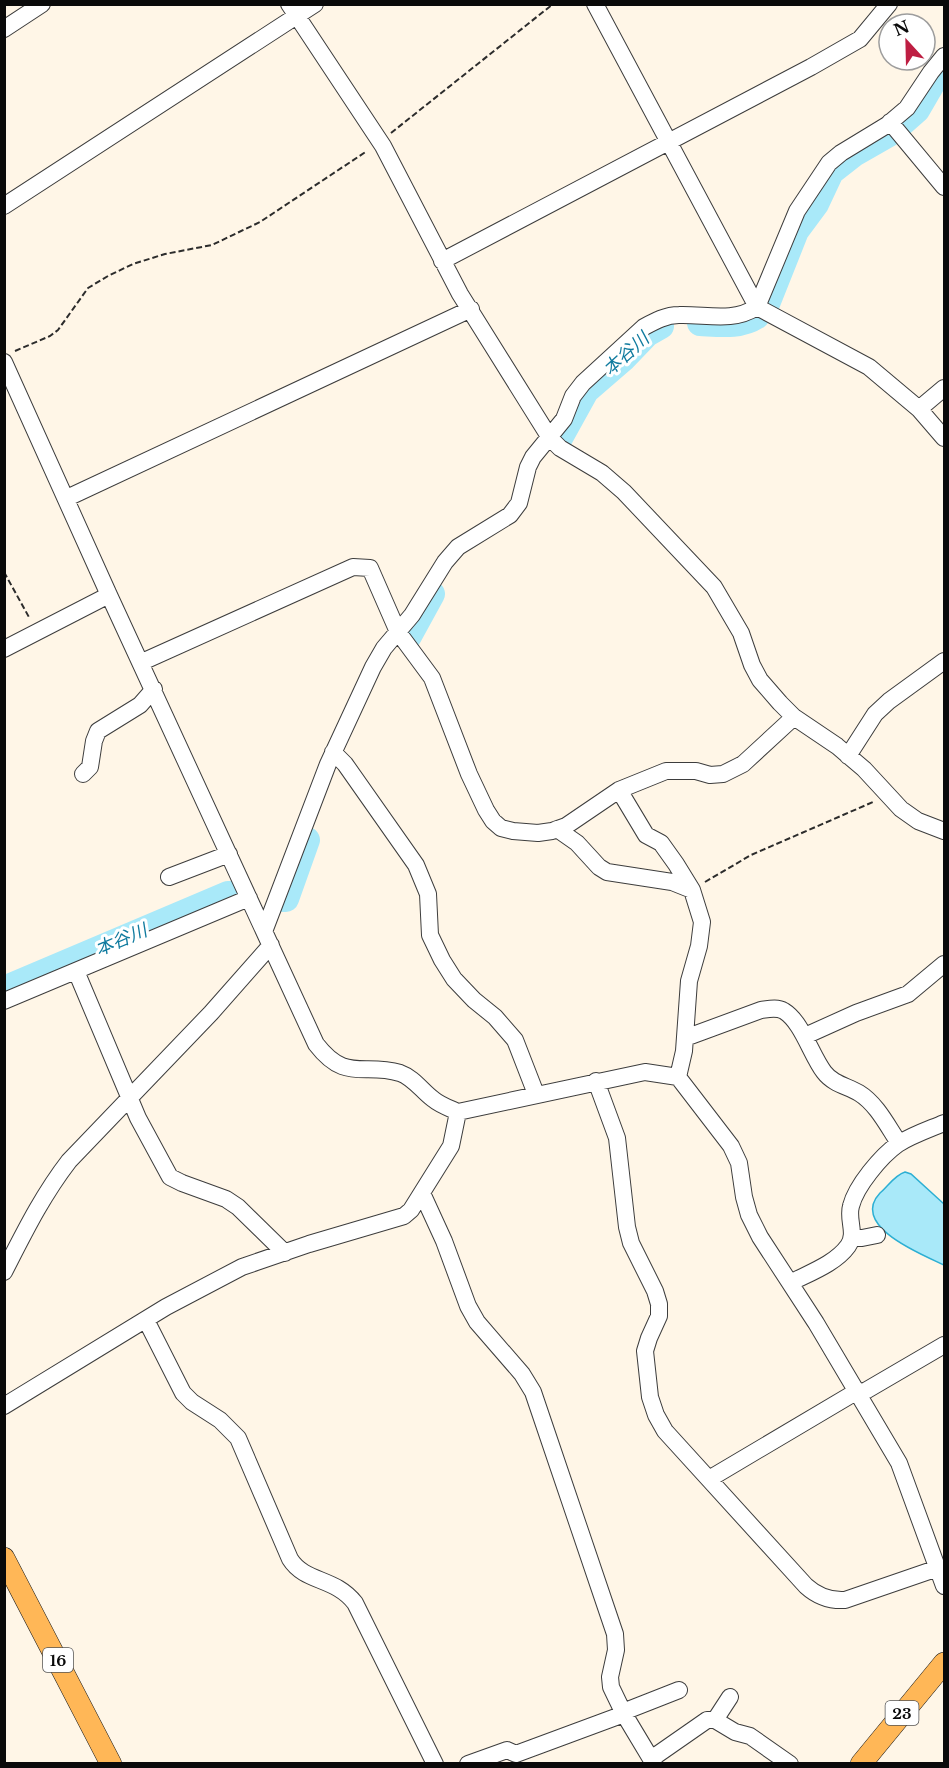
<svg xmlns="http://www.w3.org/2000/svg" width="949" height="1768" font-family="'Libre Baskerville','Noto Sans JP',serif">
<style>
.water{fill:#a9e9f9;stroke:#2dafd3;stroke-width:1.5}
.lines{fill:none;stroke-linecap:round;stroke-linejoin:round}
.river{stroke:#a9e9f9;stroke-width:26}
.minor-casing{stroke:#3d3d3d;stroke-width:18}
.major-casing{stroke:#1b1b1b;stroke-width:22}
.path{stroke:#2c2c2c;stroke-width:2;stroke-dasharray:6 3;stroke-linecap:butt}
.minor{stroke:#fff;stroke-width:16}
.major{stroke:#ffb757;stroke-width:21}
.labels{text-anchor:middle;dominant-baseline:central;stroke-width:6;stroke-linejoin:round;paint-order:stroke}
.shield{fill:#fff;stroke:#545454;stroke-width:1.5}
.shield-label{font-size:15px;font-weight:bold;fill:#0a0a0a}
.water-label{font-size:18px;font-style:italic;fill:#107b9f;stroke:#fff}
</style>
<rect width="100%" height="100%" fill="#fff6e7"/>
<!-- water -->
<path class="water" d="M905,1172l6,2 33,30v61c-21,-10 -95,-39 -64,-72 8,-7 15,-18 25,-21z"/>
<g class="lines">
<!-- river -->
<path class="river" d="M900,125l17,-15 18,-31 9,-11
M767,304l29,-73 20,-27 15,-32 23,-18 35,-20
M700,323c20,1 40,4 57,-7
M560,438l26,-47 37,-32 24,-25 14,-8
M409,636l23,-42
M283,899h3l21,-59
M4,989l224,-95h10"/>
<!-- minor casing -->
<g class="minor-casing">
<path id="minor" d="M289,4l94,142 77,148 90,144 10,10 42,25 22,19 90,95 27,46 11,32 8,15 20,23 14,14 43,29 27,23 37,40 17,12 26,10
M595,4l162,303 112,60 50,42 25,29
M4,29l38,-25
M890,122l54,65
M4,206l311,-202
M442,261l369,-194 49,-28 29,-35
M4,362l105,233 207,449c30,39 47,18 84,29 14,5 22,18 33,26 7,6 16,9 25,13l187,-40 33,5 53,69 8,17 5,34 5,18 11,22 56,86 83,140 45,123
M919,409l25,-21
M67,498l404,-189
M4,649l105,-54
M142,662l211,-95 17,1 28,64 34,46 37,96 17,36 7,11 8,7 12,3 25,2 14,-2 14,-5 53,-36 47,-19h30l14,4 13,-1 20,-10 51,-47
M333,752l12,12 71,101 12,29 2,41 12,25 12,19 20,21 21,17 20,23 21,54
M848,756l27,-42 14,-13 55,-40
M83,774l7,-7 4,-26 4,-10 42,-26 14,-16
M619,790l27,45 15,8 15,21 16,26 10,32 -3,24 -10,35 -5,70 -6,26
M557,829l20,14 22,24 8,5 65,10 20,8
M169,877l60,-23
M265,929l63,-165 45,-97 11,-19 28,-33 33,-53 13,-15 52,-32 9,-12 9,-36 5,-10 31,-38 9,-23 10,-13 61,-56c11,-6 22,-12 35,-12 27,-1 53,8 78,-8l40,-96 32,-48 12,-10 46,-28 20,-17 24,-36 13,-16
M76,971l62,147 32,59 12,6 44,16 12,8 47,46
M4,1001l245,-103
M805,1036l51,-23 52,-19 36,-30
M685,1038l76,-28c8,-1 16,-3 23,1 18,11 27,44 40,61 9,12 23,14 35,21 18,11 29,34 40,50
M596,1081l21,57 10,89 4,16 24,48 4,13v12l-10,22 -4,13 5,46 6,18 9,16 141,155c11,10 23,15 39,14l93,-32
M422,1193l22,48 24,65 9,16 45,52 11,18 82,242 1,16 -6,27 1,10 13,27 30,50
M852,1238h10l15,-3
M4,1272c20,-39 38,-76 65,-111l142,-148 60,-68
M790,1283c19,-10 45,-19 58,-37 9,-13 -1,-26 3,-40 5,-20 30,-50 47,-62 14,-9 32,-15 46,-21
M146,1320l37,73 9,9 28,18 18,18 52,121c15,24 45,18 65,44l80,161
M4,1406l162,-99 76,-40 67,-23 95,-28 7,-6 40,-64 7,-34
M709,1479l140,-83 18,-6 77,-45
M623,1712l56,-22
M715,1720l15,-23
M651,1759l56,-39h8l20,12 15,4 40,28
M468,1764l39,-14 9,4 108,-40"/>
</g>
<!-- major casing -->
<g class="major-casing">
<path id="major" d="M4,1558l107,206
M861,1764l83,-101"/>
</g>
<!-- path -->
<path class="path" d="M391,133l162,-129
M15,351l35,-15 8,-6 30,-42 20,-12 25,-12 32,-10 47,-9 48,-23 107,-71
M4,572l26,47
M705,882l46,-27 122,-53"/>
<!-- minor -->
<use href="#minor" class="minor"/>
<!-- major -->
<use href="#major" class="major"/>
</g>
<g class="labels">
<!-- shield labels -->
<g class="shield">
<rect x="43" y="1648" width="30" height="24" rx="4.5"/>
<rect x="885.5" y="1701" width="33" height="24" rx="4.5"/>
</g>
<g class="shield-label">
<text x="58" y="1660">16</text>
<text x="902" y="1713">23</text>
</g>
<!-- water labels -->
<g class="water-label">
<text transform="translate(626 354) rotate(-42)">本谷川</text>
<text transform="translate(121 940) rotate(-23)">本谷川</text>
</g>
</g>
<!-- border -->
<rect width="949" height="1768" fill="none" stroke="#0a0a0a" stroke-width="12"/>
<!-- north arrow -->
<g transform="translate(907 42) rotate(338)"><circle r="28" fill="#ffffff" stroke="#9d9d9d" stroke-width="1.5"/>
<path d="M0-4.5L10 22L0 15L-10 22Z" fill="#be1e42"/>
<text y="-9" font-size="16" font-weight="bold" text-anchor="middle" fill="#0a0a0a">N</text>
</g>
</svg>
